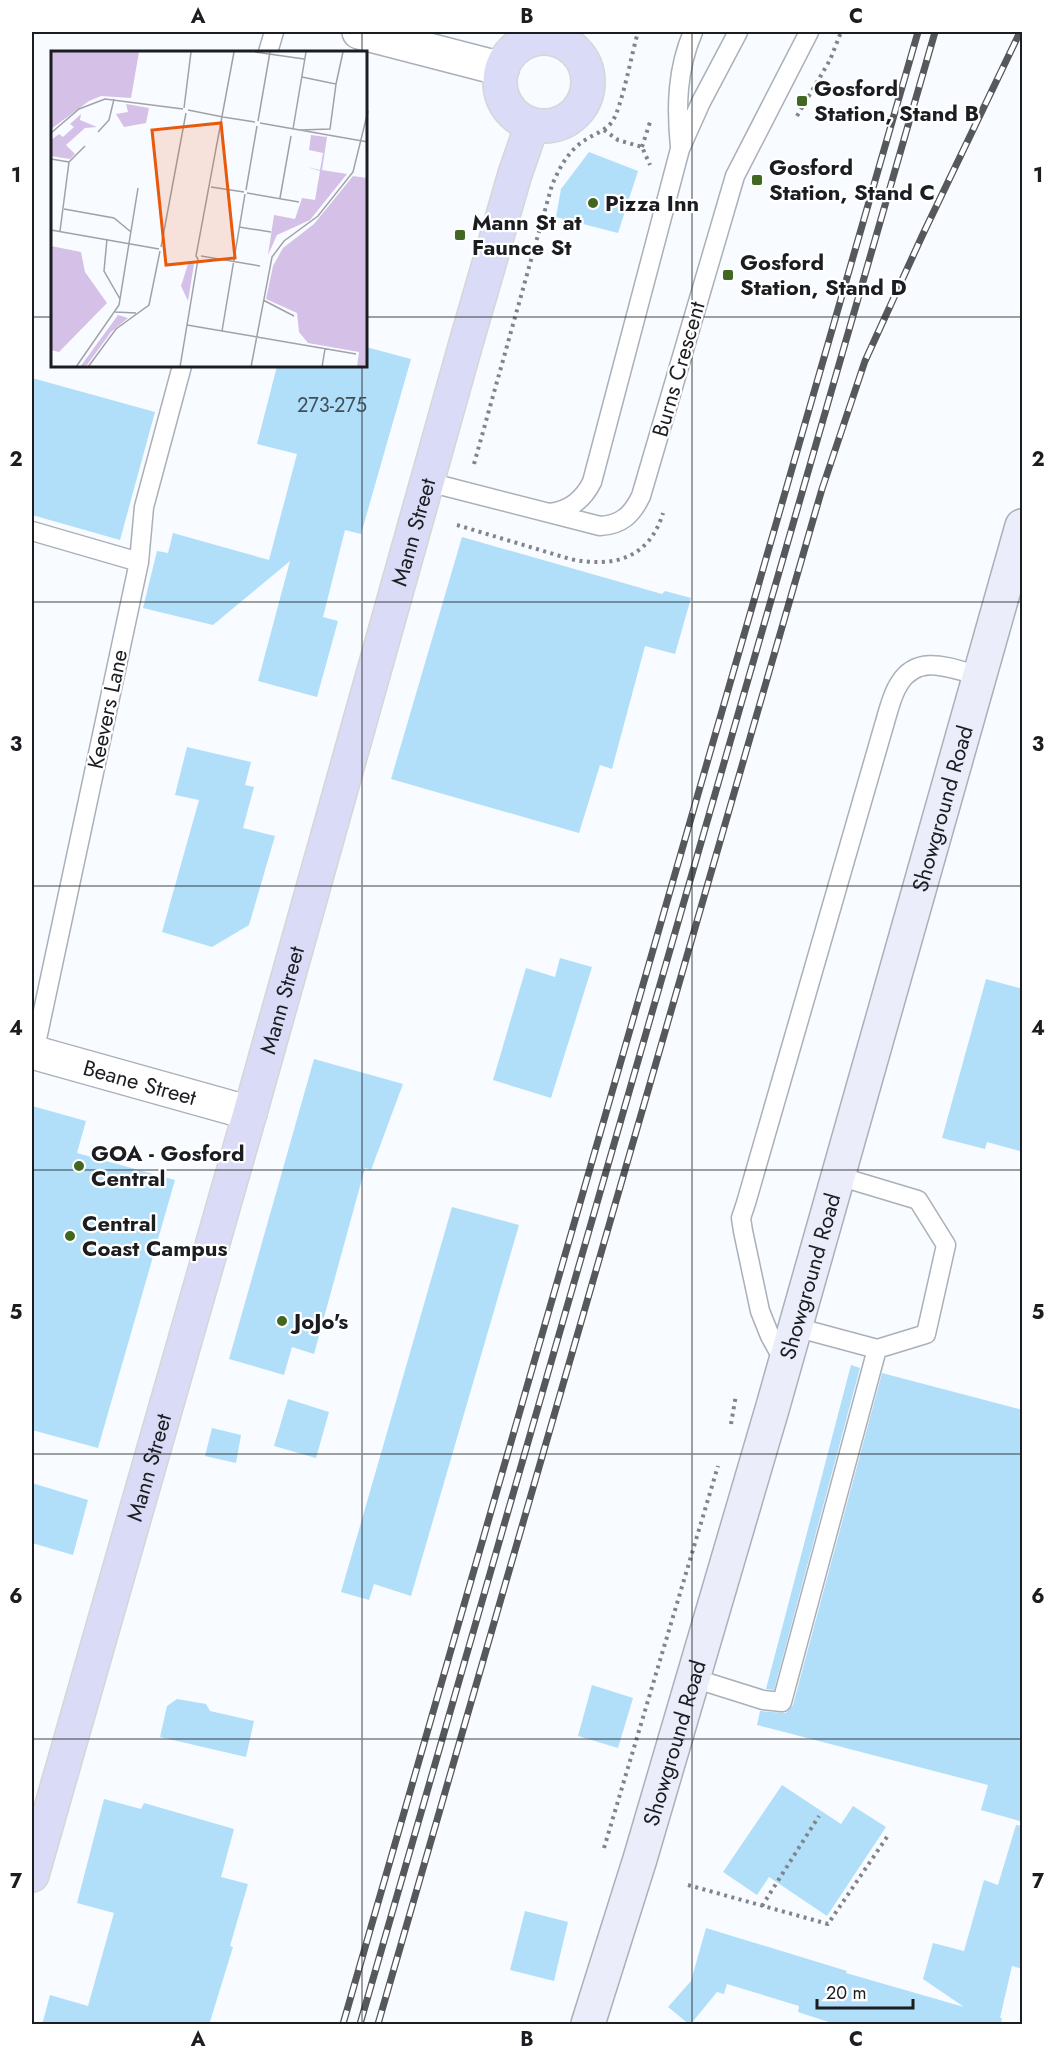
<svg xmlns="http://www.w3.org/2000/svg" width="1054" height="2056" font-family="Jost,sans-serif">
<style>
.building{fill:#b1dff9}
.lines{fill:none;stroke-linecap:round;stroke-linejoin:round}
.lane-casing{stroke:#aab0b9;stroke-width:21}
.street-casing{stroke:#aab0b9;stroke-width:36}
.secondary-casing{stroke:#aab0b9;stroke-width:36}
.primary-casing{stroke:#d6d6d7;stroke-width:36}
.path{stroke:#818488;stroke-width:4;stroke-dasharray:3 4.5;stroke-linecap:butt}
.lane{stroke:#fff;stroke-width:18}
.street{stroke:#fff;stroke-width:33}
.secondary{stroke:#ecedfa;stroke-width:33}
.primary{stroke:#dadbf6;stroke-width:33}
.rail-casing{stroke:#56585c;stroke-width:7}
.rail{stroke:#fff;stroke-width:4.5;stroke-dasharray:14;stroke-linecap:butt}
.grid{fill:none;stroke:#1b1d21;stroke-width:1.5;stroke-opacity:0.55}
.poi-dot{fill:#426721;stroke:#fff;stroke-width:2}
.labels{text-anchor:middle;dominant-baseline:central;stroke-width:4.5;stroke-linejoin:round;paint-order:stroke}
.number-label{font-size:20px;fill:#404e57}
.poi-label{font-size:22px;font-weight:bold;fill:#1b1d21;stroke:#fff;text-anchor:start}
.street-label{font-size:22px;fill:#1b1d21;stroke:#fff}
.inset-road{fill:none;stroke:#a0a2a6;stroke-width:1.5}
.view{fill:#e8590c;fill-opacity:0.15;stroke:#e8590c;stroke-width:3}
.inset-edge{fill:none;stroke:#1b1d21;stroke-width:3}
.neatline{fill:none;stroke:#1b1d21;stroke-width:2}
.grid-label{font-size:20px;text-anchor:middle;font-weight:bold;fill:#1b1d21}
</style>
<rect width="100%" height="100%" fill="#f8fbff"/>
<!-- building -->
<path class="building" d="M589,152l49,19 -20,62 -62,-16 5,-28z
M366,347l45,12 -50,175 -16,-4 -22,87 15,4 -21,76 -59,-16 32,-120 -77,64 -70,-17 14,-57 11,2 5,-20 96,27 28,-106 -40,-10 20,-78h89z
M32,378l123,34 -35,128 -88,-25z
M462,537l200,57 3,-3 26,7 -16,56 -30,-8 -33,123 -12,-4 -21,68 -188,-54z
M187,747l64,15 -6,23 9,2 -11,41 32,8 -26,89 -37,22 -50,-15 37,-132 -24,-5z
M560,958l32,9 -41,131 -58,-18 33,-112 29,9z
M986,979l37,10v163l-36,-10 -2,7 -43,-11z
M314,1059l89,25 -32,86 -6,-2 -51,186 -22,-7 -8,28 -55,-16z
M32,1106l54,15 -9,32 98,27 -77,268 -66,-18z
M452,1207l67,18 -108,371 -37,-12 -5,16 -28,-8z
M851,1365l9,3 -86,322 -8,-1z
M882,1373l141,37v412l-42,-12 7,-25 -231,-60 3,-14 26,2 7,-8z
M288,1399l41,13 -13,46 -42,-12z
M212,1428l29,7 -5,28 -31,-7z
M32,1483l56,17 -15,55 -41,-12z
M592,1685l41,13 -15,50 -40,-12z
M177,1699l29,5 4,7 44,10 -8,36 -86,-20 7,-31z
M782,1785l59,39 12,-18 33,21 -59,89 -58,-39 -12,18 -34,-23z
M104,1799l37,10 3,-6 90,26 -13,48 27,7 -18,62 3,1 -24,78h-167l8,-30 38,11 26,-93 -37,-10z
M1016,1825l7,1v143l-11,-3 -12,52h2l-1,7h-163l-40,-13 1,-6 -72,-22 -3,10 -7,-2 -27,33 -22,-18 23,-26 15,-53 141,43 -1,2 118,34 -41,-28 10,-36 31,8 20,-71 14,5z
M525,1911l43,11 -14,59 -44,-11z"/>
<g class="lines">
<!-- lane casing -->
<g class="lane-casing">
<path id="lane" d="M268,52l6,-20
M680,147c-4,-40 -3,-78 13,-115
M428,482l172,44c21,-1 32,-11 41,-30l94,-320 74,-144
M550,513c20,-3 33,-13 42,-31l88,-333 21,-47 37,-70
M32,531l107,31
M34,1053l105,-491 5,-55 38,-141
M795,1327l82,22 49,-15 20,-89 -28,-45 -80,-24
M785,1363l-15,-27 -10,-25 -17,-80 -2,-13 5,-15 141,-488c3,-10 6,-22 12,-31 19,-32 53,-15 81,-8
M693,1678l70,22 19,2 95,-353"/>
</g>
<!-- street casing -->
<g class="street-casing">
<g id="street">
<path d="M359,32l143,37"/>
<path id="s1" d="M32,1052l218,61"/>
</g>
</g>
<!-- secondary casing -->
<g class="secondary-casing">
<g id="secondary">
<path id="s2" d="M588,2024l52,-165 133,-453 249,-880"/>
</g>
</g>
<!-- primary casing -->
<g class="primary-casing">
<g id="primary">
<circle cx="544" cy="82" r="44"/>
<path id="s3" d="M32,1875l218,-762 216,-770 49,-169 17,-49"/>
</g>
</g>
<!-- path -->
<path class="path" d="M797,116l33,-56 11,-28
M604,130l14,10 24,7 8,18
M642,147l9,-28
M474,464l78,-279c8,-18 16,-34 33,-45 9,-6 20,-9 27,-18 10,-15 20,-70 26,-90
M457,525l113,34c43,9 79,0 93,-46
M731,1424l5,-29
M604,1848l114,-382
M688,1885l140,39 61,-90
M762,1906l57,-90"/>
<!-- lane -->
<use href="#lane" class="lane"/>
<!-- street -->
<use href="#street" class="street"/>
<!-- secondary -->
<use href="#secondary" class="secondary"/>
<!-- primary -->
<use href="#primary" class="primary"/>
<!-- rail casing -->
<g class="rail-casing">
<path id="rail" d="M343,2024l575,-1992
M360,2024l575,-1992
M378,2024l444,-1535 43,-128 58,-127 97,-202"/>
</g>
<!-- rail -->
<use href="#rail" class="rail"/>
</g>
<!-- grid -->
<path class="grid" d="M362,32v20M692,32v1992M32,317h20M366,317h656M362,366v1658M32,602h990M32,886h990M32,1170h990M32,1454h990M32,1739h990"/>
<!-- markers -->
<g class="poi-dot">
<rect x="796" y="95" width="12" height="12" rx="3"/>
<rect x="751" y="174" width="12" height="12" rx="3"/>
<circle cx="593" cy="203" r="6"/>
<rect x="454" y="229" width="12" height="12" rx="3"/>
<rect x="722" y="269" width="12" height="12" rx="3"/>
<circle cx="79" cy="1166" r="6"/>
<circle cx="70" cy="1236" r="6"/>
<circle cx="282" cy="1321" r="6"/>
</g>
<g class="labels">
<!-- number labels -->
<g class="number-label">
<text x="332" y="405">273-275</text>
</g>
<!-- poi labels -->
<g class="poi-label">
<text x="814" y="88">Gosford<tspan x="814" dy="25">Station, Stand B</tspan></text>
<text x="769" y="167">Gosford<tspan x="769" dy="25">Station, Stand C</tspan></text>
<text x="605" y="203">Pizza Inn</text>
<text x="472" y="222">Mann St at<tspan x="472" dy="25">Faunce St</tspan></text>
<text x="740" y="262">Gosford<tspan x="740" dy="25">Station, Stand D</tspan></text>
<text x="91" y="1153">GOA - Gosford<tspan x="91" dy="25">Central</tspan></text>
<text x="82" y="1223">Central<tspan x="82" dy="25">Coast Campus</tspan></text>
<text x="294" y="1321">JoJo's</text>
</g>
<!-- street labels -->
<g class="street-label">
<text transform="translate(678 369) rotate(-74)">Burns Crescent</text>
<text stroke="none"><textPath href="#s3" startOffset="1396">Mann Street</textPath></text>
<text transform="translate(107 709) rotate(-78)">Keevers Lane</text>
<text stroke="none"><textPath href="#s2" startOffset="1266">Showground Road</textPath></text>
<text stroke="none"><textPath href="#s3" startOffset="910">Mann Street</textPath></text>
<text stroke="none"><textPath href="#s1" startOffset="112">Beane Street</textPath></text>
<text stroke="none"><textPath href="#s2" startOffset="780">Showground Road</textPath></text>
<text stroke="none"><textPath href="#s3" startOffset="424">Mann Street</textPath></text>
<text stroke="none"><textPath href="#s2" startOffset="294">Showground Road</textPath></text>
</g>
</g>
<!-- overview -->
<g transform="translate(51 51)">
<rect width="316" height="316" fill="#f8fbff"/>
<path d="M0,1h88l-8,46 -30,-2 -12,5 -38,28zM75,53l23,4 -3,15 -22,4 -8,-13 12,-2zM30,63l-1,6 17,7 -12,1 -19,17 9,9 -5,5 -19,-3v-16l8,-6 4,3 11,-10 -4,-3zM260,84l16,2 -5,33 25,4 -37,46 -33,15 -9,20 6,-40 21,4 7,-21 13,2 5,-29 -13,-4 13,3 3,-17 -14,-3zM302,125l14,2v189h-10l2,-15 -51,-9 -9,-11 -2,-19 -31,-14 7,-33 10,-18 31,-24zM0,195l30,6 4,20 22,31 -48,49 -8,-2zM138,210l5,3 -6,37 -7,-15zM67,264l10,3 -17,14 -24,33 -7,2z" fill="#d5c1e7"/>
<path class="inset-road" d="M204,1l49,7M285,33l7,-32M133,57l7,-56M137,59l35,7M172,66l32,5M207,70l12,-69M209,72l108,19M242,78l13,-77M249,79l30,-1 6,-45 -34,-7M47,81l11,-12 5,-21M0,82l28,-24 26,-10 78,10M0,108l18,3M18,111l16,-16M160,136l33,5M195,139l11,-64M196,142l52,9M229,147l11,-62M13,158l50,9 17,14M188,176l32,5M0,179l108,19M9,180l9,-69M56,188l-3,32 16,28M110,196l25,-134M150,205l59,10M212,249l31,16M64,261l21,1M136,274l169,29M171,280l23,-137M25,316l43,-62 19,-117M37,316l28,-38 33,-24 11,-54M129,316l18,-108 -2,-3 38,-204M200,316l21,-110 12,-16 34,-25 35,-44 15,-61M271,316l3,-18"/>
<path class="view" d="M170,72l14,135 -69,7 -14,-135z"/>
<rect width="316" height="316" class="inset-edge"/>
</g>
<!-- border -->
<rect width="1054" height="2056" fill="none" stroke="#ffffff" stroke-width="66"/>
<!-- scale -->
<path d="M817 1999v9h96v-9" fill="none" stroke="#1b1d21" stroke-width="3"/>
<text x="826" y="1999" font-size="18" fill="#1b1d21" stroke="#ffffff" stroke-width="4.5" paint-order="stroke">20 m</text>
<rect x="33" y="33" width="988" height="1990" class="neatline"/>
<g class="grid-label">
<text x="198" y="23">A</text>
<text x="527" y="23">B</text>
<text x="856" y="23">C</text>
<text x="16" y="182">1</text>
<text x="1038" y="182">1</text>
<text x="16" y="466">2</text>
<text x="1038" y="466">2</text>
<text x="16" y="751">3</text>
<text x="1038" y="751">3</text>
<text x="16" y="1035">4</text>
<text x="1038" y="1035">4</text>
<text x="16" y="1319">5</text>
<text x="1038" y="1319">5</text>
<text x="16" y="1603">6</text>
<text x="1038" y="1603">6</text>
<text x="16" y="1888">7</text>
<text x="1038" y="1888">7</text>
<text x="198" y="2046">A</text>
<text x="527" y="2046">B</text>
<text x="856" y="2046">C</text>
</g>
</svg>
